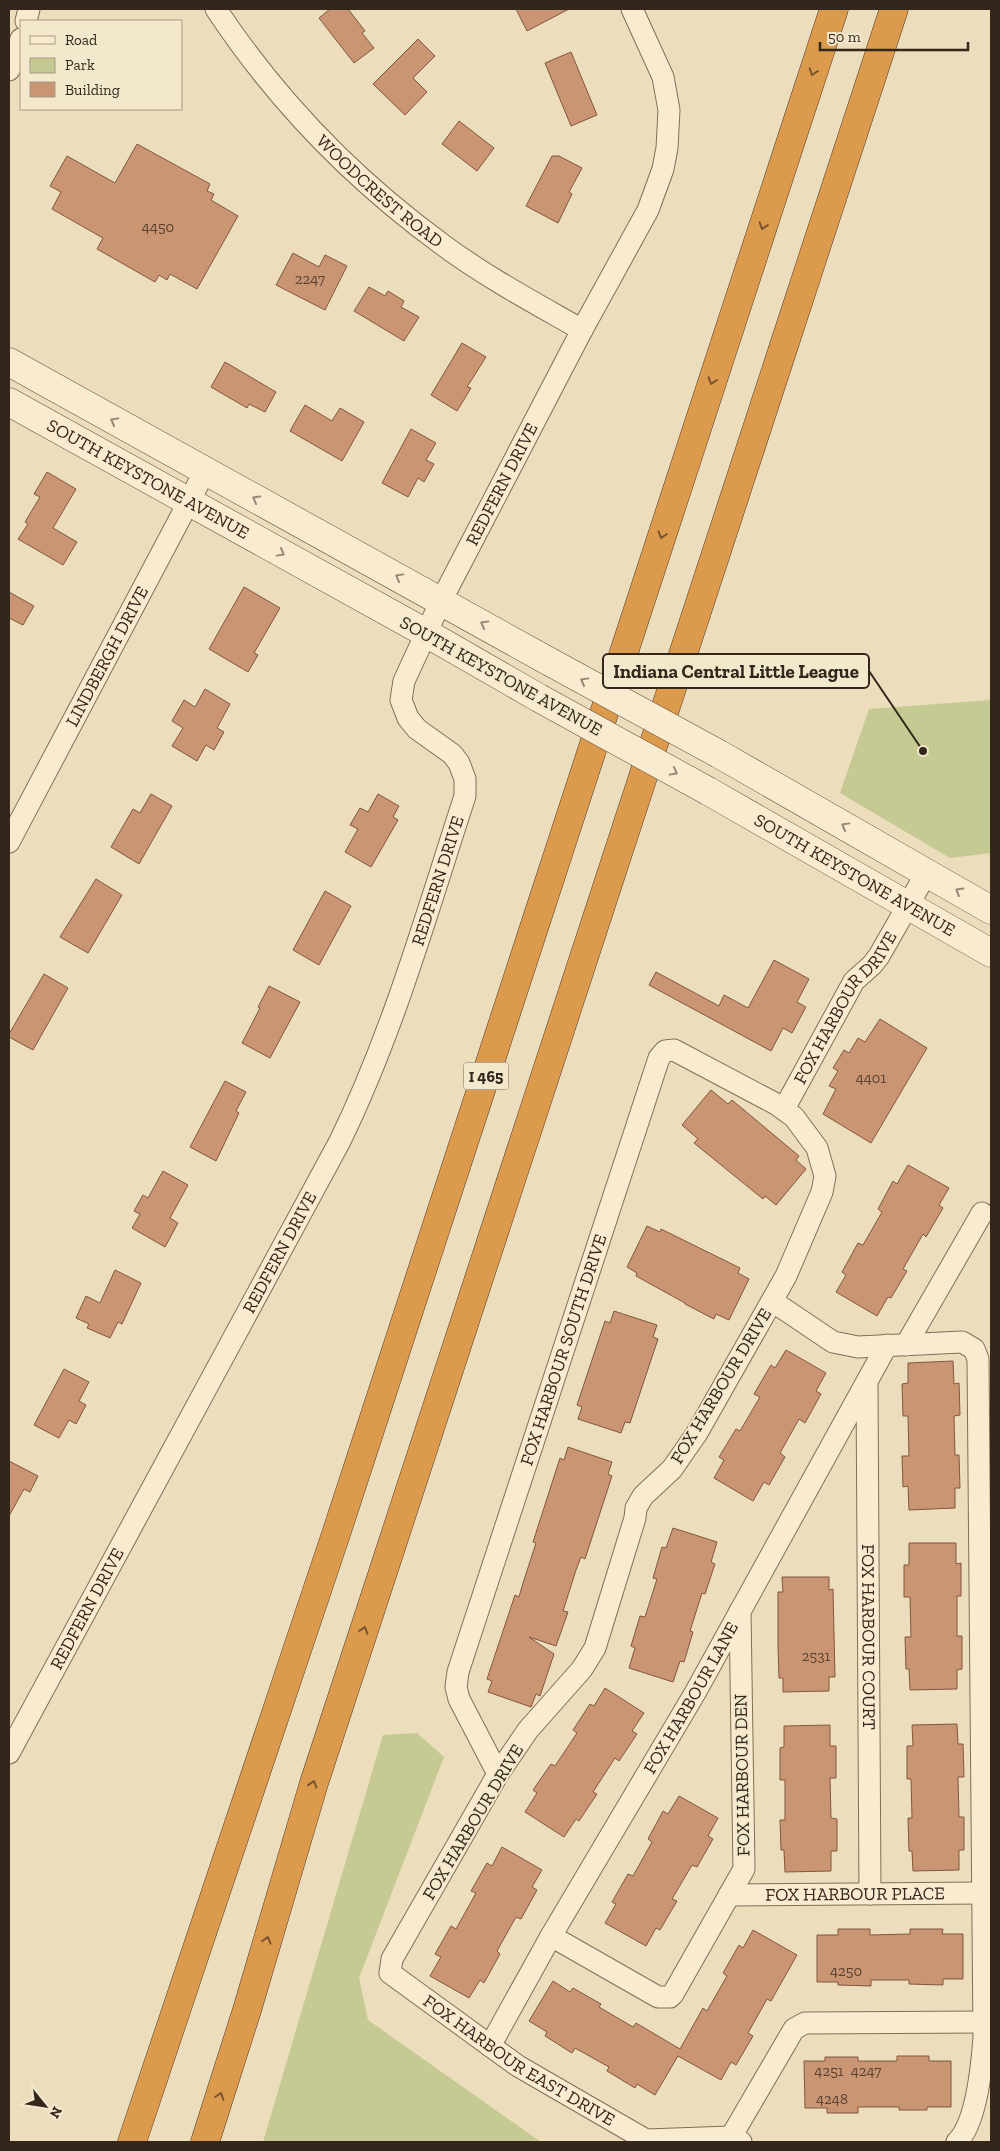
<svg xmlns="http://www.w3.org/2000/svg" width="1000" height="2151" font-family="'Zilla Slab',serif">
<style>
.green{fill:#c4ca92}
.building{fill:#ca9573;stroke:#82573d}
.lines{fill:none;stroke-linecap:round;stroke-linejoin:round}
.street-casing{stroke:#846d57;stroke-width:23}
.secondary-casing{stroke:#654f3a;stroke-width:29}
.highway-casing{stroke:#513c2b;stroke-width:29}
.street{stroke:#f8ebd0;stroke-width:21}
.secondary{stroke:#f8ebd0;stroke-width:28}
.highway{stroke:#dc9a4d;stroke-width:28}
.secondary-bridge-casing{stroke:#654f3a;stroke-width:29;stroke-linecap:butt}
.secondary-bridge{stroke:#f8ebd0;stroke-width:28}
.oneway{stroke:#77542f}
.oneway2{stroke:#968876}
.labels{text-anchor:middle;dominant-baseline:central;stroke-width:4;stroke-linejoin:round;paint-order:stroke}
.number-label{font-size:15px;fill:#594231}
.shield{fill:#f4e8cc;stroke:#6d6050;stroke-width:1}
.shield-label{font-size:16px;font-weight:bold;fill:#33261b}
.street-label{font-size:18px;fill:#33261b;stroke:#f4e8cc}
.leader{fill:none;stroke:#33261b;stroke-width:2}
.callout-dot{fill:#33261b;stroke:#f4e8cc;stroke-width:2}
.callout{fill:#f4e8cc;stroke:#33261b;stroke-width:2}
.callout-label{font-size:19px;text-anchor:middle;font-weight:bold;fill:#33261b}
</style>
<rect width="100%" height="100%" fill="#ecddbd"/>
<!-- green -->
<path class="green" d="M991,700v153l-41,5 -110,-65 29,-84z
M417,1733l27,24 -85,221 9,42 173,122h-278l120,-407z"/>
<!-- building -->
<path class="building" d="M330,9h18l17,22 -3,2 12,15 -20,15 -35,-45z
M516,9h53l-42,22z
M418,39l17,17 -22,22 14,14 -22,23 -32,-31z
M571,52l26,63 -26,11 -26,-63z
M459,121l35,27 -17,23 -35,-27z
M137,144l73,40 -3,7 7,3 -3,6 27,16 -41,73 -27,-15 -3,6 -8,-5 -4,7 -58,-33 6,-11 -51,-29 9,-17 -11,-6 17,-30 48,27z
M552,156h7l23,12 -13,24 3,2 -14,29 -32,-17z
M293,253l26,14 6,-12 22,11 -22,44 -49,-25z
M369,287l16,9 3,-5 16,10 -3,6 18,10 -15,24 -50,-30z
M462,343l24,14 -19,30 4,1 -14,23 -26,-16z
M225,362l51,30 -11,20 -16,-8 -2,4 -36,-21z
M305,405l27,16 8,-13 24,14 -22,39 -52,-30z
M411,429l25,14 -10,17 8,4 -10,18 -6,-4 -10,19 -26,-14z
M47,472l29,17 -23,39 24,14 -14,23 -45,-26 10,-15 -3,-2 15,-25 -6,-3z
M244,587l36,21 -26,45 4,2 -10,17 -39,-23z
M9,592l25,14 -11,19 -14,-7z
M205,689l25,15 -13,24 7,4 -10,18 -8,-5 -9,16 -25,-15 11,-18 -11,-7 12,-21 11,7z
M151,794l21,12 -33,58 -28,-17 22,-38 7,4z
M378,794l21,12 -6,11 5,3 -27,47 -26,-15 13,-23 -8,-4 10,-17 8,4z
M96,879l26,16 -34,58 -28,-16z
M325,891l26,15 -32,59 -26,-15z
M774,960l35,19 -12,23 9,5 -14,26 -9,-5 -12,23 -122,-66 7,-13 63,34 5,-11 24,13z
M44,974l24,14 -35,62 -24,-13v-3z
M269,986l31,16 -30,56 -28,-15 18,-35 -2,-1z
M880,1019l47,29 -56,95 -48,-29 13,-25 -7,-3 9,-15 -5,-3 11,-18 5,3 9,-15 7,4z
M225,1081l21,11 -10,19 3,2 -23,48 -26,-14z
M711,1090l17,14 4,-4 67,56 -3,4 10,9 -30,36 -11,-9 -2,3 -69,-56 4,-4 -16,-14z
M908,1165l41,23 -10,17 4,3 -17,29 -3,-3 -20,35 4,2 -16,27 -3,-1 -11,19 -41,-24 10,-17 -4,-3 16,-29 5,2 19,-33 -4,-3 15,-28 4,3z
M163,1171l25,14 -18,33 8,5 -13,24 -33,-19 8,-14 -6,-3 9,-16 5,3z
M647,1226l13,6 1,-3 79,39 -2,5 11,6 -20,41 -13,-6 -2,5 -29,-15v-1l-49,-27 1,-3 -10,-6z
M115,1270l26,13 -19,41 -4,-2 -8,16 -23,-10 2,-4 -13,-6 10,-22 14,7z
M614,1311l43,14 -4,12 5,2 -28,84 -5,-1 -4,11 -43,-14 4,-12 -5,-2 28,-84 5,2z
M786,1350l40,23 -10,18 5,3 -16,29 -6,-4 -19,34 5,4 -16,28 -5,-3 -11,19 -39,-23 10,-18 -5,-3 17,-28 4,2 20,-34 -6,-3 17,-29 4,3z
M953,1361l1,23 5,-1 1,32 -6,1 1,39h4l1,33h-5v20l-46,2 -1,-24 -5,1 -1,-31h7l-1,-40h-5l-1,-32 6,-1v-20z
M64,1369l25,13 -10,19 7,4 -10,19 -7,-4 -10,18 -25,-13z
M568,1447l44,15 -4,12 4,2 -27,83 -4,-2 -5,13 -13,41 5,1 -12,34 -27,-9 25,17 -14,42 -4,-2 -5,13 -43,-15 4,-11 -5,-2 28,-84 4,2 4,-14 13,-40 -3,-1 27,-84 4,2z
M9,1461l29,15 -8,16 -6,-3 -15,27z
M673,1528l44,14 -6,20 4,2 -10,30 -3,-1 -12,38 3,1 -9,30 -4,-1 -7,21 -44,-14 6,-20 -4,-2 9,-30 5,1 12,-38 -4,-1 9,-31 4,1z
M909,1543h47v21l5,-1v33h-4v40h5v33l-5,1v19l-47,1 -1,-21h-3l-1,-32h6l-1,-40h-6v-32h5z
M782,1577h47v13l4,-1 2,88h-6v14l-46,1v-14h-4l-1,-31v-55h5z
M605,1688l39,25 -12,18 5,3 -18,27 -4,-3 -22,34 4,2 -18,27 -3,-2 -12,18 -39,-25 12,-19 -4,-3 18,-26 4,2 22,-33 -4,-3 17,-26 4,2z
M957,1724l1,20h5l1,33h-6l1,40h5v33h-5v20l-46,1 -1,-20h-3l-1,-33h4l-1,-39h-4v-33h6l-1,-21z
M830,1725v21h6v32h-6l1,40 6,1v32h-6v20l-46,1 -1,-22h-3l-1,-30h5v-40h-5v-32l4,-1v-21z
M679,1796l39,22 -10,18 5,3 -16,28 -5,-2 -20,34 5,2 -17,29 -4,-2 -10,18 -41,-23 11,-19 -4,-2 16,-28 5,2 19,-34 -4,-3 15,-28 5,3z
M502,1847l40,23 -10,17 5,3 -16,29 -5,-2 -19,34 3,3 -16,29 -4,-3 -11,18 -39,-22 11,-19 -6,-3 16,-28 5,3 20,-36 -5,-2 16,-28 5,3z
M838,1929h32v6l40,-1v-5h33l-1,5h21v45h-20v6l-34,-1v-4h-38v6l-33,-1v-3h-21v-47h21z
M753,1930l44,25 -26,46 -4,-2 -19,34 5,3 -17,29 -5,-3 -10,18 -43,-24 -23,39 -18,-11 -2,4 -28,-17 2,-4 -34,-19 -3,5 -27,-17 2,-4 -18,-11 24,-40 17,11 3,-4 28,16 -2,3 34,20 3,-4 44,26 23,-41 4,3 20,-35 -4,-3 16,-28 4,3z
M897,2056h32v5h22v46h-24v3h-28v-3h-41v6h-31v-5h-22l-1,-47h21v-4h33v4h39z"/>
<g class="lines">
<!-- street casing -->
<g class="street-casing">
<g id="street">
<path id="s1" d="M216,9c61,92 138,171 227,236 43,32 92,58 139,85"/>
<path d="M26,21l3,-12"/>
<path d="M9,70l12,-31"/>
<path id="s2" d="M9,842l196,-371"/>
<path id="s3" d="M784,1109l70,-128 18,-16 7,-9 48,-84"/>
<path d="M772,1301l61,41 25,5 104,-5 12,7 4,10 6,678c-2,27 -7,85 -27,105"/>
<path d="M906,1345l76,-132"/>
<path id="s4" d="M867,1383l3,511"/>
<path id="s5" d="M9,1753l331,-612c54,-111 87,-229 125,-345v-17l-6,-16 -7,-9 -35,-25 -9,-11 -7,-18 3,-19 37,-80 141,-271 66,-120 15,-41 4,-21 2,-38 -6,-33 -31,-68"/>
<path id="s6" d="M498,1774l-39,-75 -3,-12 2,-15 201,-614 6,-7 9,-1 102,54 18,13 23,31 8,28 -3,16 -36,84 -89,157 -25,36 -29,27 -7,12 -1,10 -40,130 -13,21 -54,61 -30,44 -106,185 -2,14 128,93 128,74 85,-3 10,5"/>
<path id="s7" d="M729,1895l253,-2"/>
<path d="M551,1936l107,61h12l3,-3 71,-125 -4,-258"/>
<path id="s8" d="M490,2046l61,-110 144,-243 192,-348"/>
<path d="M731,2137l63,-108 11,-6 179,-1"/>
</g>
</g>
<!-- secondary casing -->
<g class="secondary-casing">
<g id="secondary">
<path d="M9,362l541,300"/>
<path id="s9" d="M9,402l417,231 113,65"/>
<path d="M719,754l272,156"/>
<path id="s10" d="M708,791l283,162"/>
</g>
</g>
<!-- highway casing -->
<g class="highway-casing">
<path id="highway" d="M132,2142l205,-611 497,-1522
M205,2142l42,-132 67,-227 580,-1774"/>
</g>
<!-- street -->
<use href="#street" class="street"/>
<!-- secondary -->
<use href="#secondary" class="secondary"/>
<!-- highway -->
<use href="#highway" class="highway"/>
<!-- secondary-bridge casing -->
<g class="secondary-bridge-casing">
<path id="secondary-bridge" d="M550,662l169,92
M539,698l169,93"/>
</g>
<!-- secondary-bridge -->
<use href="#secondary-bridge" class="secondary-bridge"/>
</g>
<!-- one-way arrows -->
<defs><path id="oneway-chevron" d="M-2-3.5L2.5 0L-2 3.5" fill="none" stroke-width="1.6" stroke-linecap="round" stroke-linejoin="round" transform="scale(1.25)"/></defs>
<g class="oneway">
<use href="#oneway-chevron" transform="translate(813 72) rotate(108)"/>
<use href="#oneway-chevron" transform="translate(763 226) rotate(108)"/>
<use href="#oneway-chevron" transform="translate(712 381) rotate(108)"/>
<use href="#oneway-chevron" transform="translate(662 535) rotate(108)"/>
<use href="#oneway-chevron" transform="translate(364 1630) rotate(-72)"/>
<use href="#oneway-chevron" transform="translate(313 1784) rotate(-73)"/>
<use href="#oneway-chevron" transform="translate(267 1940) rotate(-74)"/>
<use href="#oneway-chevron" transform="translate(220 2096) rotate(-72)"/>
</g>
<g class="oneway2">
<use href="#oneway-chevron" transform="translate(114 421) rotate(-151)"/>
<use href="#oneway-chevron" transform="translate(256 499) rotate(-151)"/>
<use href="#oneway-chevron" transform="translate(281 553) rotate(29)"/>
<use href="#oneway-chevron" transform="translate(399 577) rotate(-151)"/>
<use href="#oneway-chevron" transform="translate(484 624) rotate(-151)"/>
<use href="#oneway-chevron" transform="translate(584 681) rotate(-151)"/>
<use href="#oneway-chevron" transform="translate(674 772) rotate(29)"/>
<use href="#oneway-chevron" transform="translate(845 826) rotate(-151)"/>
<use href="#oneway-chevron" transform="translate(959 891) rotate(-149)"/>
</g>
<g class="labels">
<!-- number labels -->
<g class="number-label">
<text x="158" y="227">4450</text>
<text x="310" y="279">2247</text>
<text x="871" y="1078">4401</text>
<text x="816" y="1656">2531</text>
<text x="846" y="1971">4250</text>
<text x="829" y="2071">4251</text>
<text x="866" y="2071">4247</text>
<text x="832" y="2099">4248</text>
</g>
<!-- shield labels -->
<rect class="shield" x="463.5" y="1062.5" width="45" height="27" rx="4"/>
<g class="shield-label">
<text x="486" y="1076">I 465</text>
</g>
<!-- street labels -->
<g class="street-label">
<text stroke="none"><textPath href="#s1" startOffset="246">WOODCREST ROAD</textPath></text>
<text stroke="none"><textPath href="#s9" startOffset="159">SOUTH KEYSTONE AVENUE</textPath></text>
<text stroke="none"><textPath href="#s5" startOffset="1424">REDFERN DRIVE</textPath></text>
<text stroke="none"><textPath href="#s2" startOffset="210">LINDBERGH DRIVE</textPath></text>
<text transform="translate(501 676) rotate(29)">SOUTH KEYSTONE AVENUE</text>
<text stroke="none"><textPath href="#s10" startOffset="169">SOUTH KEYSTONE AVENUE</textPath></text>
<text stroke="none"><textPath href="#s5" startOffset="974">REDFERN DRIVE</textPath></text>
<text stroke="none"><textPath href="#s3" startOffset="119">FOX HARBOUR DRIVE</textPath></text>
<text stroke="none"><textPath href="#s5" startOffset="569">REDFERN DRIVE</textPath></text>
<text stroke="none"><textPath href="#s6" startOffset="451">FOX HARBOUR SOUTH DRIVE</textPath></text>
<text transform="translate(721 1386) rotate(-59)">FOX HARBOUR DRIVE</text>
<text stroke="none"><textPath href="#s5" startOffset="164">REDFERN DRIVE</textPath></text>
<text stroke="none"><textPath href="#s4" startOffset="254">FOX HARBOUR COURT</textPath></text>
<text stroke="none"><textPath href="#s8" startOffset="402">FOX HARBOUR LANE</textPath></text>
<text transform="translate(742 1775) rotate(-91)">FOX HARBOUR DEN</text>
<text transform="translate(473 1822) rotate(-59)">FOX HARBOUR DRIVE</text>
<text stroke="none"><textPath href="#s7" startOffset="126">FOX HARBOUR PLACE</textPath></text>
<text stroke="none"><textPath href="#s6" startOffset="2056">FOX HARBOUR EAST DRIVE</textPath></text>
</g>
</g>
<!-- callouts -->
<path class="leader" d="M923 751L869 671"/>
<circle class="callout-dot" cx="923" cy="751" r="5"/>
<rect class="callout" x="603" y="654" width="266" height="34" rx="5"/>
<g class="callout-label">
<text x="736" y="678">Indiana Central Little League</text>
</g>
<!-- border -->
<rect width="1000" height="2151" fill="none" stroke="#33261b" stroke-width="20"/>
<!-- legend -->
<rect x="20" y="20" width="162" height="90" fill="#f4e8cc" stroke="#a79a85"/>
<rect x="30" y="36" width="25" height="8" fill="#f8ebd0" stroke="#a79a85"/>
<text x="65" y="45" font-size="15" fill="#33261b">Road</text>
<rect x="30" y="58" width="25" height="15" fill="#c4ca92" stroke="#a79a85"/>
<text x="65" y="70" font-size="15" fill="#33261b">Park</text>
<rect x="30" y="82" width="25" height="15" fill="#ca9573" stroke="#a79a85"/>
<text x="65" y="95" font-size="15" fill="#33261b">Building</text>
<!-- north arrow -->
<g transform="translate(45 2106) rotate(120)" stroke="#f4e8cc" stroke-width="4" paint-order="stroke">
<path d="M0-4L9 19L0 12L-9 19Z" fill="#33261b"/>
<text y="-8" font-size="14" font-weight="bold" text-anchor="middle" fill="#33261b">N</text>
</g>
<!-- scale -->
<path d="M820 42v8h148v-8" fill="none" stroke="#33261b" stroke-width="2.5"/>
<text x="828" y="42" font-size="15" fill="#33261b" stroke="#f4e8cc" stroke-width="4" paint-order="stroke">50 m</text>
</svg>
